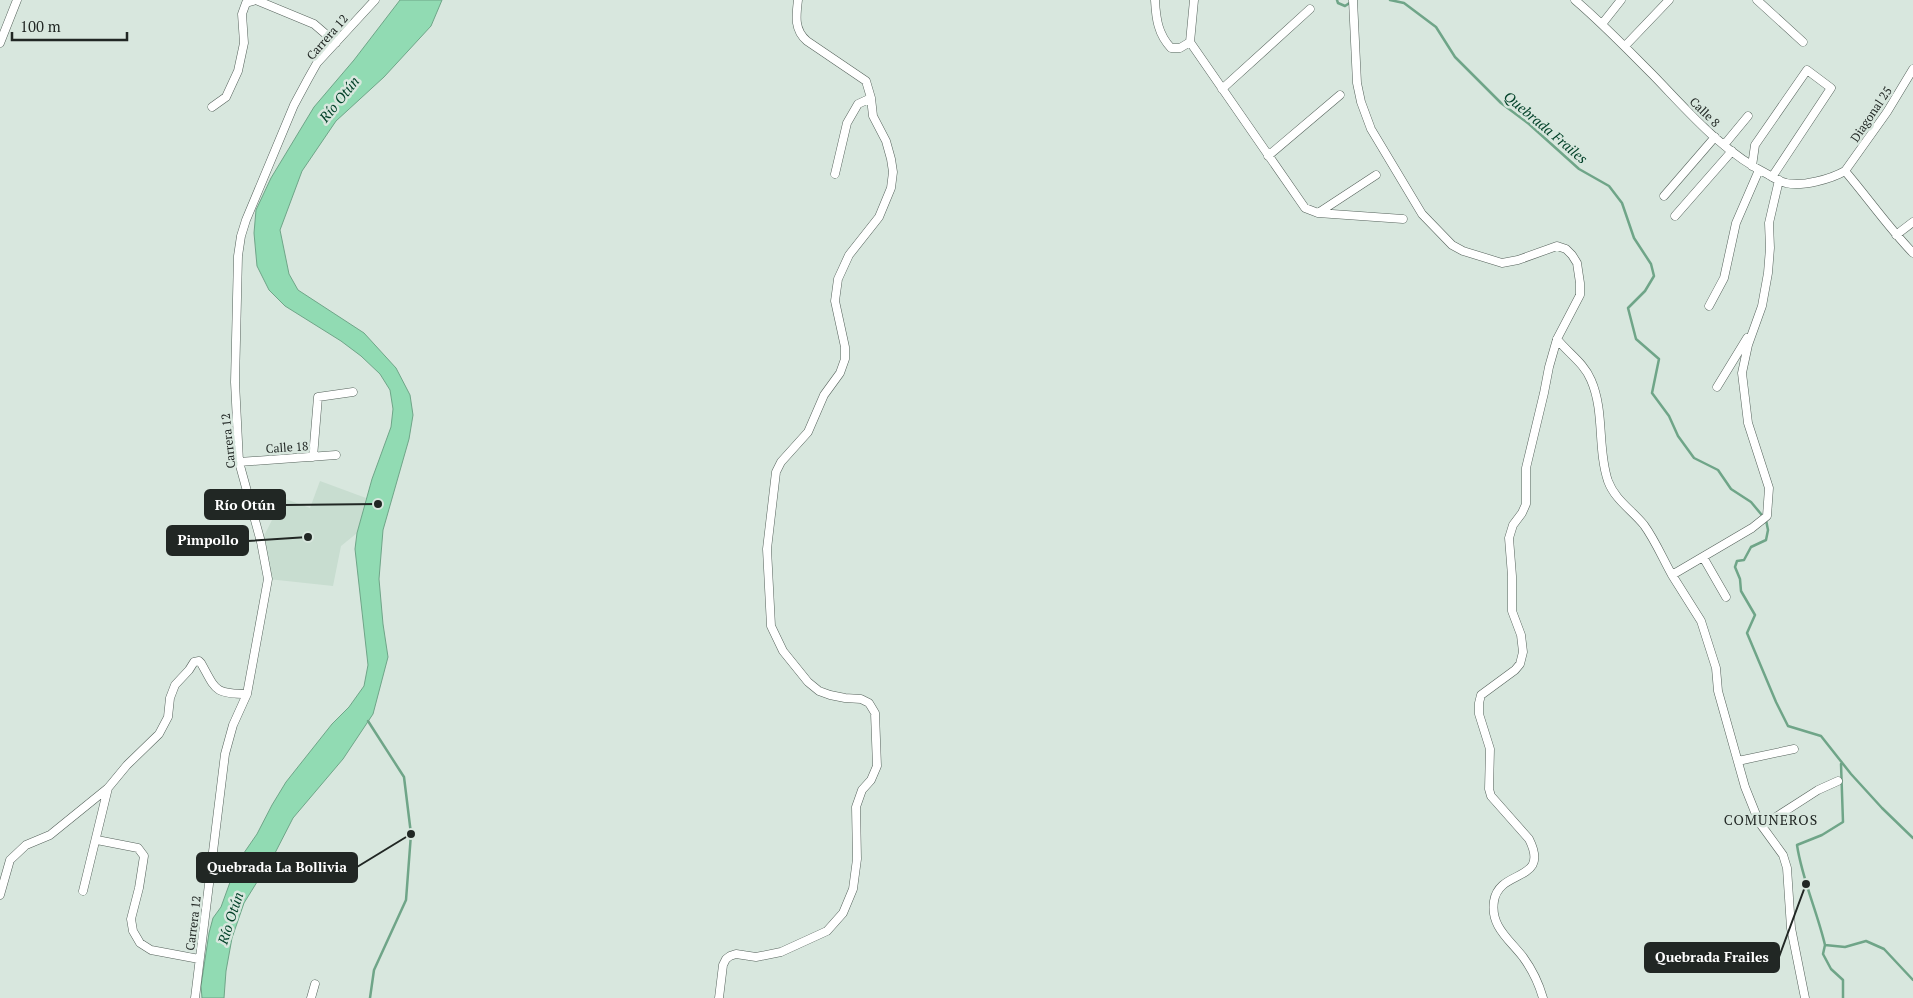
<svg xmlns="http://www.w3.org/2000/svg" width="1913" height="998" font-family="'PT Serif',serif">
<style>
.built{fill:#c8ddd0}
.water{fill:#91dbb3;stroke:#6fa588}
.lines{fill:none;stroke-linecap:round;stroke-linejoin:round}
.stream{stroke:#6fa588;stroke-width:2.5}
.minor-casing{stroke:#55625b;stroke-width:9}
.minor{stroke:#fff;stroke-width:8}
.labels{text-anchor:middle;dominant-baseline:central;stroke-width:5;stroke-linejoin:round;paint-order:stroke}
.street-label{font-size:12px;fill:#212724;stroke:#d8e7de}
.water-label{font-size:14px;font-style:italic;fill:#024128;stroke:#d8e7de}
.neighbourhood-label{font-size:14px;letter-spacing:1px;fill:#212724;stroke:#d8e7de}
.leader{fill:none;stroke:#212724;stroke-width:2}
.callout-dot{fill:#212724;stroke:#d8e7de;stroke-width:2}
.callout{fill:#212724;stroke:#212724;stroke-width:2}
.callout-label{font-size:14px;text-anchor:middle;font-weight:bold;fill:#fff}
</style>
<rect width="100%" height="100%" fill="#d8e7de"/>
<!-- built -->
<path class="built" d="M320,481l46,17 -9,35 -16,13 -8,40 -65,-7 -7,-37 22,-44 27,10z"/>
<!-- water -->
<path class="water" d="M400,0h42l-11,26 -47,51 -48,44 -34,50 -22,59 9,44 9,16 66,43 32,35 14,27 3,20 -4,24 -26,91 -4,49 4,45 5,33 -15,57 -30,45 -50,59 -18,35 -31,50 -12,35 -6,33 -2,27h-22l-1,-12 8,-53 4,-15 8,-11 16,-44 20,-29 15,-29 14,-23 46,-58 17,-17 15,-21 4,-21 -13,-116 2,-16 15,-54 19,-52 2,-18 -3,-19 -10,-16 -19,-18 -20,-15 -56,-35 -16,-16 -12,-24 -3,-33 2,-23 15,-32 43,-71 40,-47z"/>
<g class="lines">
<!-- stream -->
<path class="stream" d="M1337,0l1,3 7,3 6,-4
M1390,0l14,3 32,24 19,30 46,46 28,21 50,45 30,17 13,17 12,35 17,26 3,12 -9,15 -17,17 8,31 23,20 -7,34 17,23 9,20 16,22 24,12 13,19 20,13 15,18 2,10 -2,10 -15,7 -7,13 -7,1 -2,6 5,12 1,12 14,24 -8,18 29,69 12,24 33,10 30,38 31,34 31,30
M368,721l36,56 7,57 -5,66 -32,70 -4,28
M1841,764l2,58 -21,13 -25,10c5,34 20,66 28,100l20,2 21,-6 18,8 29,31
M1825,945l-2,9 8,15 12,11v18"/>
<!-- minor casing -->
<g class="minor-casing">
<path id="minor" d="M1155,0c1,19 3,34 16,48h9l10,-6
M1194,0l-4,42 115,166 13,5 58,-38
M1353,0l4,83 4,19 10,27 51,85 30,31 11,6 39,12 16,-3 39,-14 9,3 6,6 5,8 3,20v12l-23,44 -8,28 -5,26 -18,75v36l-4,9 -9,12 -4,13 3,38v35l9,24 2,17 -3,12 -5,6 -34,25 -2,8v11l11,35 -1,40 2,7 38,43c22,44 -30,29 -35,62 -4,25 15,38 29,56 8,11 16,27 20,41
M1575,0c27,23 52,49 77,74 36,37 70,78 117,101 5,3 11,7 17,8 16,4 45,-4 59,-12l42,-59 26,-43
M1757,0l46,42
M1602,24l19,-24
M0,43l17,-43
M1625,46l44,-46
M1222,89l88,-80
M212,107l14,-10 12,-26 6,-28 -2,-29 4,-11 10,-3 58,24 22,19
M1724,145l24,-29
M1268,156l72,-61
M1752,166l3,-21 52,-75 24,18 -59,89
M1845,171c23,27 43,56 68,82
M835,174l12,-51 11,-19 13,-6
M1664,196l51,-59
M1318,213l85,6
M1675,216l57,-65
M1896,235l17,-13
M1709,306l15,-28 12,-55 23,-53
M1557,339c11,14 27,24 34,41 14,32 6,68 17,101 7,19 24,29 36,44 11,15 19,34 28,50l80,-47 15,-12 2,-28 -21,-65 -6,-50 6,-28 14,-39 6,-33 2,-25 -1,-25 10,-43
M1717,387l30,-49
M313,457l5,-60 35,-5
M239,462l97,-7
M1703,557l23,40
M1672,575l29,46 15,47 2,23 27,96 14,35 24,33 4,13 4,60 14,70
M1738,761l56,-12
M1762,826l56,-36 20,-9
M97,840l41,8 6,8 -5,32 -8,31 2,12 7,12 11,7 48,9
M83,891l25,-103
M0,895l10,-35 16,-15 24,-10 58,-47 19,-23 32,-31 9,-17 2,-19 5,-13 14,-15 5,-8 5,-1 2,2c15,27 13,31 46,31
M195,998l30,-244 8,-29 14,-31 21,-115 -7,-37 -22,-80 -4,-80 3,-126 3,-20 5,-16 48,-115 14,-26 9,-16 58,-63
M311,998l4,-14
M719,998l4,-33 3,-6 4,-3 6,-2 20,3 25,-5 46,-21 16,-18 10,-24 4,-30 -1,-52 6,-17 9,-10 6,-14 -2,-53 -6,-10 -8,-4 -16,-1 -15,-3 -11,-4 -11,-9 -25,-31 -12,-25 -4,-77 9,-77 5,-10 27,-30 16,-37 16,-22 5,-14v-12l-10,-46 3,-22 11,-24 30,-38 12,-29 2,-16 -2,-13 -5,-18 -13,-25 -2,-18 -5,-17 -59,-40c-13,-11 -11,-25 -9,-41"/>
</g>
<!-- minor -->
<use href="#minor" class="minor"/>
</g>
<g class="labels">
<!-- street labels -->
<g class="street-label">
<text transform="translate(327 37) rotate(-49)">Carrera 12</text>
<text transform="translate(1705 112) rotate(44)">Calle 8</text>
<text transform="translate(1871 114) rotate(-56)">Diagonal 25</text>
<text transform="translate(228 441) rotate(-96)">Carrera 12</text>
<text transform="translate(287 447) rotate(-4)">Calle 18</text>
<text transform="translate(193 923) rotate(-83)">Carrera 12</text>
</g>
<!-- water labels -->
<g class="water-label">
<text transform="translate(339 99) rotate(-51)">Río Otún</text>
<text transform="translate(1546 127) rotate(40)">Quebrada Frailes</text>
<text transform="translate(230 918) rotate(-72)">Río Otún</text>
</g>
<!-- neighbourhood labels -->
<g class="neighbourhood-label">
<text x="1771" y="819">COMUNEROS</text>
</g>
</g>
<!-- callouts -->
<path class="leader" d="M378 504L285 505M308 537L248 541M411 834L357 867M1806 884L1779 957"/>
<g class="callout-dot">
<circle cx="378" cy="504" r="5"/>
<circle cx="308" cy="537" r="5"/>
<circle cx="411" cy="834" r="5"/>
<circle cx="1806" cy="884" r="5"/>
</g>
<g class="callout">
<rect x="205" y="490" width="80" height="29" rx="5"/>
<rect x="167" y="526" width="81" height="29" rx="5"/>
<rect x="197" y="853" width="160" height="29" rx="5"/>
<rect x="1645" y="943" width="134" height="29" rx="5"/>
</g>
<g class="callout-label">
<text x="245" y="510">Río Otún</text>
<text x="208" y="545">Pimpollo</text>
<text x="277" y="872">Quebrada La Bollivia</text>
<text x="1712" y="962">Quebrada Frailes</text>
</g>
<!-- scale -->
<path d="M12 32v8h115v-8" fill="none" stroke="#212724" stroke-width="2.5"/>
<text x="20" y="32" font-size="15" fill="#212724" stroke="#d8e7de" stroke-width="4" paint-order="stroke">100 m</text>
</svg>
